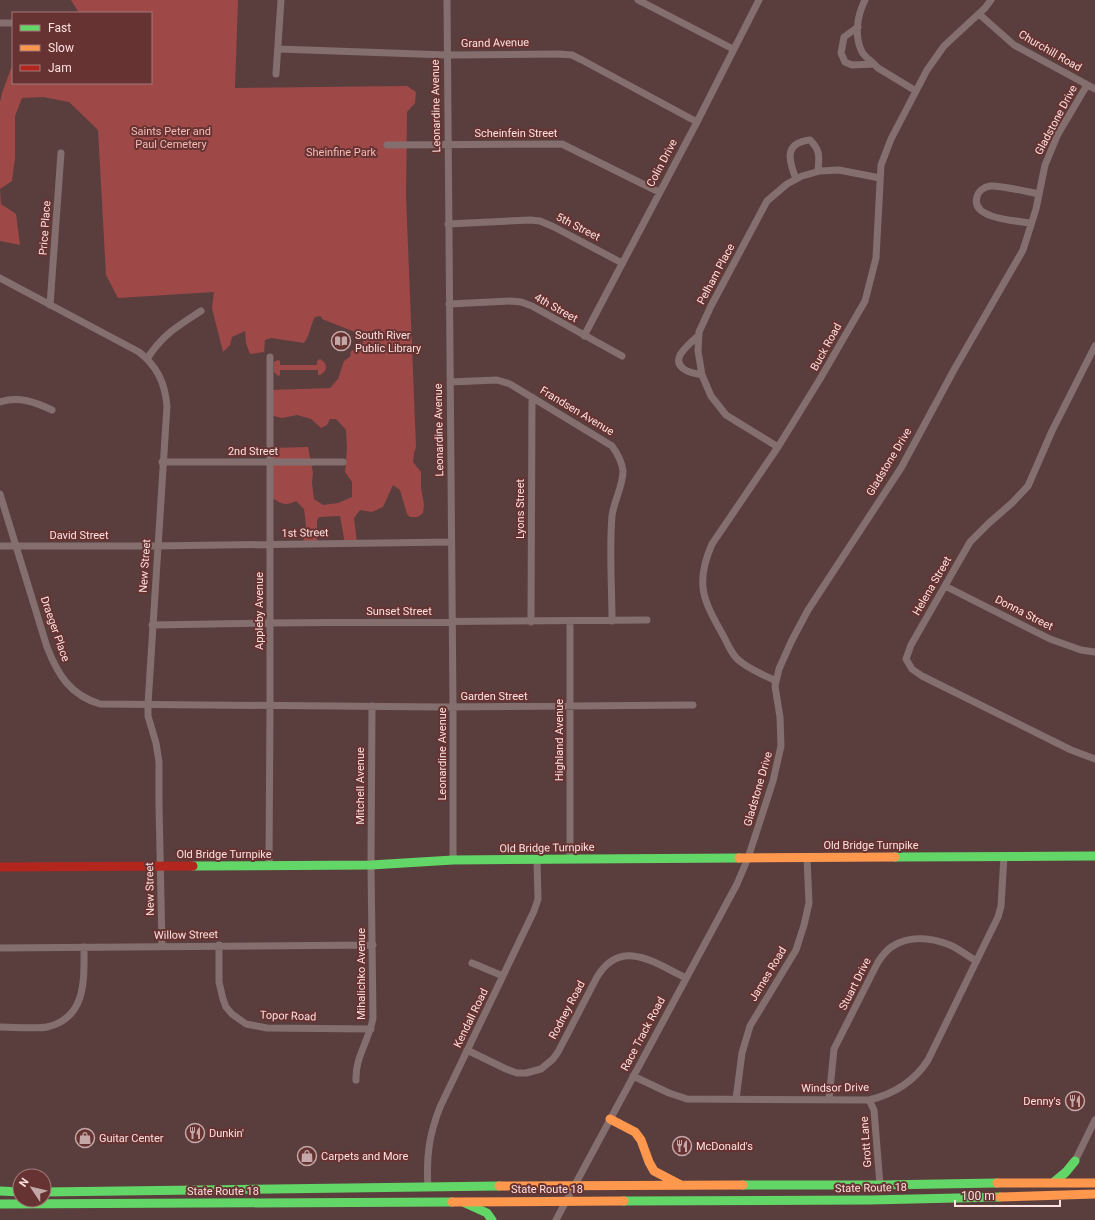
<svg xmlns="http://www.w3.org/2000/svg" width="1095" height="1220" font-family="Roboto,sans-serif">
<style>
.green{fill:#9e4848}
.lines{fill:none;stroke-linecap:round;stroke-linejoin:round}
.street{stroke:#846f6e;stroke-width:7}
.fast{stroke:#63d668;stroke-width:9}
.slow{stroke:#ff974d;stroke-width:9}
.jam{stroke:#b3261e;stroke-width:9}
.labels{text-anchor:middle;dominant-baseline:central;stroke-width:4;stroke-linejoin:round;paint-order:stroke}
.street-label{font-size:11px;fill:#fce1df;stroke:#663332}
.park-label{font-size:11px;fill:#f5bab6;stroke:#663332}
.poi-label{font-size:11px;fill:#fce1df;stroke:#663332;text-anchor:start}
</style>
<rect width="100%" height="100%" fill="#5a3e3e"/>
<!-- green -->
<path class="green" d="M71,0h167l-3,88 172,-2 9,6 -1,11 -8,9 -1,84 10,251 -2,6 -1,9 8,10v16l3,16 -1,9 -5,4h-8l-3,-3 -7,-24 -7,-5 -10,22 -11,5 -12,-2 -6,8 3,25 -12,1 -5,-28 -21,1 -2,3v23l-14,1 3,-19 -2,-16 -8,-8c-11,6 -17,2 -26,-5v-48l38,-1 5,26 -1,10 2,16 9,6 15,-2 14,-6v-15l-7,-10 2,-24 -1,-18 -10,-11h-6l-3,6 -6,3 -10,-9 -14,-4 -15,3 -12,-3v-25l60,-2 8,-9 6,-18 7,-5 -1,-2 2,-4 7,3 6,-17 -43,-17 -1,-3 -6,1c-5,9 -5,18 -11,26l-33,-5 -6,2 -1,12 -14,2 -4,-11 -1,-12 -13,6 -2,8 -7,7 -11,-44 2,-16 -96,6 -12,-23 -8,-145 -29,-28 -26,-5 -21,1 -7,18v42l-3,23 -12,8 1,15 15,10 4,31 -20,-4v-139l2,-9 10,-27h1v17h138v-70h-72z
M320,359c8,4 8,12 0,16h-2v-5h-38v5l-2,1 -4,-4v-10l4,-2 2,1v4h37v-4z"/>
<g class="lines">
<!-- street -->
<path class="street" d="M447,0l6,707v153
M638,0l95,49
M865,0c-8,16 -11,36 -3,52 3,5 8,8 12,12
M979,14l35,31 81,44
M0,23h13
M858,27l-14,10 -3,16 4,9 7,3 22,-1 4,4 38,23
M278,49l169,6 112,-1 13,1 10,5 115,62
M276,74l5,-74
M387,145l175,-1 97,48
M796,179c-7,-18 -13,-36 14,-39 11,11 9,17 8,31
M1031,223c-13,-2 -61,-4 -54,-26 1,-6 7,-10 13,-11 10,-1 38,6 49,8
M448,224l82,-4 10,1 14,6 68,36
M0,278l139,74c18,14 26,31 28,54l-19,298v12l8,27 3,19v43l3,141
M449,304l62,-3 10,1 11,4 90,50
M50,305l11,-152
M699,335c-9,9 -33,25 -12,36 5,2 11,3 15,4
M584,336l113,-214 62,-122
M1095,346l-43,85 -24,55 -16,17 -23,20 -19,19 -59,103 -5,14 6,10 10,7 149,74 24,9
M147,359c16,-25 31,-33 54,-48
M450,382l47,-2 13,4 102,62c5,7 10,15 11,25 0,15 -9,29 -11,45 -3,34 0,70 0,105
M0,402c19,-6 35,0 52,8
M778,447l-52,-32 -15,-19 -9,-21 -4,-24 1,-19 12,-26 56,-105 20,-17 15,-8 18,-5 19,-1 41,8
M162,462h181
M0,494l47,153c11,28 23,48 53,57l339,3 254,-2
M0,546h153l298,-4
M945,586l105,53 31,11 14,2
M531,622l1,-225
M152,625l118,-2 377,-3
M776,681c-12,-6 -25,-11 -35,-19 -8,-5 -13,-17 -17,-25 -20,-36 -30,-52 -12,-93l66,-97 42,-68 45,-78 11,-43 5,-93 10,-26 36,-69 17,-24 41,-38 6,-8
M570,859v-238
M269,866l1,-160v-349
M219,945v37l4,17 3,8 6,7 14,10 21,4 104,1
M0,948l373,-3
M472,963l31,13
M0,1027c12,0 36,2 47,0 40,-9 37,-48 37,-80
M467,1050l39,19 11,4h9l15,-4 12,-10 5,-7 39,-75c24,-40 58,-14 89,1
M633,1076l36,17 18,6 182,1c25,-6 45,-18 59,-40l70,-143 3,-11 3,-50
M356,1080c-1,-23 13,-39 17,-62l-2,-153 1,-159
M736,1099l6,-46 8,-27 46,-76 8,-25 5,-22 -2,-45
M829,1099l5,-50 44,-87c4,-6 9,-13 15,-16 17,-11 39,-8 57,-1 9,4 18,11 26,16
M869,1100l5,10 6,75
M1075,1161l20,-41
M428,1187c-2,-30 1,-52 12,-80l94,-196 4,-12 -1,-39
M556,1220l181,-336 11,-26 25,-77 8,-35 -1,-29 -5,-31 4,-17 12,-27 17,-32 93,-142 54,-100 68,-118 13,-41 9,-44 13,-31 29,-49"/>
<!-- fast -->
<path class="fast" d="M895,857l200,-1
M193,866l178,-1 82,-5 286,-2
M1054,1182l12,-10 9,-11
M743,1185h137l117,-2
M0,1191l20,1
M44,1192l455,-6
M624,1201l246,-1 130,-3
M465,1203l22,10 5,7
M0,1204l452,-2"/>
<!-- slow -->
<path class="slow" d="M739,858l156,-1
M610,1119l25,13 6,8 8,22 5,9 25,13
M997,1183h98
M499,1186l244,-1
M1000,1197l95,-3
M452,1202l172,-1"/>
<!-- jam -->
<path class="jam" d="M0,867l193,-1"/>
</g>
<!-- icons -->
<defs>
<g id="library-ring" transform="scale(1)"><circle r="9.5" fill="#663332" stroke="#c3a8a7" stroke-width="1.5"/><path d="M-6-4Q-3-5.5-.7-3.5V5Q-3 3-6 4ZM6-4Q3-5.5 .7-3.5V5Q3 3 6 4Z" fill="#c3a8a7"/></g>
<g id="restaurant-ring" transform="scale(1)"><circle r="9.5" fill="#663332" stroke="#c3a8a7" stroke-width="1.5"/><path d="M-5-6h1v4h1v-4h1v4h1v-4h1v5L-1.5 .5V6h-2V.5L-5-1ZM5-6V6H3V1.5H1.5Q1.5-4 5-6Z" fill="#c3a8a7"/></g>
<g id="shop-ring" transform="scale(1)"><circle r="9.5" fill="#663332" stroke="#c3a8a7" stroke-width="1.5"/><path d="M-5-2.5h2.3a2.7 3.5 0 0 1 5.4 0H5L5.5 6h-11ZM-1.5-2.5h3a1.5 2.3 0 0 0-3 0Z" fill="#c3a8a7"/></g>
</defs>
<g fill-rule="evenodd">
<use href="#library-ring" x="341" y="341"/>
<use href="#restaurant-ring" x="1075" y="1101"/>
<use href="#restaurant-ring" x="195" y="1133"/>
<use href="#shop-ring" x="85" y="1138"/>
<use href="#restaurant-ring" x="682" y="1146"/>
<use href="#shop-ring" x="307" y="1156"/>
</g>
<g class="labels">
<!-- street labels -->
<g class="street-label">
<text transform="translate(495 43) rotate(-1)">Grand Avenue</text>
<text transform="translate(1050 51) rotate(30)">Churchill Road</text>
<text transform="translate(436 106) rotate(-91)">Leonardine Avenue</text>
<text transform="translate(1056 120) rotate(-62)">Gladstone Drive</text>
<text x="516" y="133">Scheinfein Street</text>
<text transform="translate(662 163) rotate(-62)">Colin Drive</text>
<text transform="translate(578 227) rotate(27)">5th Street</text>
<text transform="translate(45 228) rotate(-86)">Price Place</text>
<text transform="translate(716 274) rotate(-62)">Pelham Place</text>
<text transform="translate(556 308) rotate(29)">4th Street</text>
<text transform="translate(826 347) rotate(-61)">Buck Road</text>
<text transform="translate(577 411) rotate(31)">Frandsen Avenue</text>
<text transform="translate(439 430) rotate(-91)">Leonardine Avenue</text>
<text x="253" y="451">2nd Street</text>
<text transform="translate(889 462) rotate(-59)">Gladstone Drive</text>
<text transform="translate(520 509) rotate(-90)">Lyons Street</text>
<text transform="translate(305 533) rotate(-1)">1st Street</text>
<text x="79" y="535">David Street</text>
<text transform="translate(145 566) rotate(-86)">New Street</text>
<text transform="translate(932 586) rotate(-60)">Helena Street</text>
<text transform="translate(259 611) rotate(-90)">Appleby Avenue</text>
<text x="399" y="611">Sunset Street</text>
<text transform="translate(1024 613) rotate(27)">Donna Street</text>
<text transform="translate(55 629) rotate(71)">Draeger Place</text>
<text x="494" y="696">Garden Street</text>
<text transform="translate(559 740) rotate(-90)">Highland Avenue</text>
<text transform="translate(442 754) rotate(-90)">Leonardine Avenue</text>
<text transform="translate(360 786) rotate(-90)">Mitchell Avenue</text>
<text transform="translate(758 789) rotate(-74)">Gladstone Drive</text>
<text x="871" y="845">Old Bridge Turnpike</text>
<text transform="translate(547 848) rotate(-1)">Old Bridge Turnpike</text>
<text x="224" y="854">Old Bridge Turnpike</text>
<text transform="translate(150 889) rotate(-91)">New Street</text>
<text transform="translate(186 935) rotate(-1)">Willow Street</text>
<text transform="translate(361 974) rotate(-90)">Mihalichko Avenue</text>
<text transform="translate(768 974) rotate(-59)">James Road</text>
<text transform="translate(855 984) rotate(-63)">Stuart Drive</text>
<text transform="translate(567 1010) rotate(-62)">Rodney Road</text>
<text transform="translate(288 1016) rotate(2)">Topor Road</text>
<text transform="translate(471 1018) rotate(-64)">Kendall Road</text>
<text transform="translate(643 1034) rotate(-62)">Race Track Road</text>
<text transform="translate(835 1088) rotate(-1)">Windsor Drive</text>
<text transform="translate(866 1142) rotate(-94)">Grott Lane</text>
<text transform="translate(871 1188) rotate(-1)">State Route 18</text>
<text x="547" y="1189">State Route 18</text>
<text x="223" y="1191">State Route 18</text>
</g>
<!-- park labels -->
<g class="park-label">
<text x="171" y="131">Saints Peter and<tspan x="171" dy="13">Paul Cemetery</tspan></text>
<text x="341" y="152">Sheinfine Park</text>
</g>
<!-- poi labels -->
<g class="poi-label">
<text x="355" y="335">South River<tspan x="355" dy="13">Public Library</tspan></text>
<text x="1061" y="1101" text-anchor="end">Denny's</text>
<text x="209" y="1133">Dunkin'</text>
<text x="99" y="1138">Guitar Center</text>
<text x="696" y="1146">McDonald's</text>
<text x="321" y="1156">Carpets and More</text>
</g>
</g>
<!-- legend -->
<rect x="12" y="12" width="140" height="72" fill="#663332" stroke="#a27977"/>
<rect x="20" y="25" width="20" height="6" fill="#63d668" stroke="#a27977"/>
<text x="48" y="32" font-size="12" fill="#fce1df">Fast</text>
<rect x="20" y="45" width="20" height="6" fill="#ff974d" stroke="#a27977"/>
<text x="48" y="52" font-size="12" fill="#fce1df">Slow</text>
<rect x="20" y="65" width="20" height="6" fill="#b3261e" stroke="#a27977"/>
<text x="48" y="72" font-size="12" fill="#fce1df">Jam</text>
<!-- north arrow -->
<g transform="translate(32 1188) rotate(305)"><circle r="19" fill="#663332" stroke="#a27977"/>
<path d="M0-3L7 15L0 10L-7 15Z" fill="#c3a8a7"/>
<text y="-6" font-size="11" font-weight="bold" text-anchor="middle" fill="#fce1df">N</text>
</g>
<!-- scale -->
<path d="M955 1200v6h105v-6" fill="none" stroke="#fce1df" stroke-width="2"/>
<text x="961" y="1200" font-size="12" fill="#fce1df" stroke="#663332" stroke-width="3" paint-order="stroke">100 m</text>
</svg>
